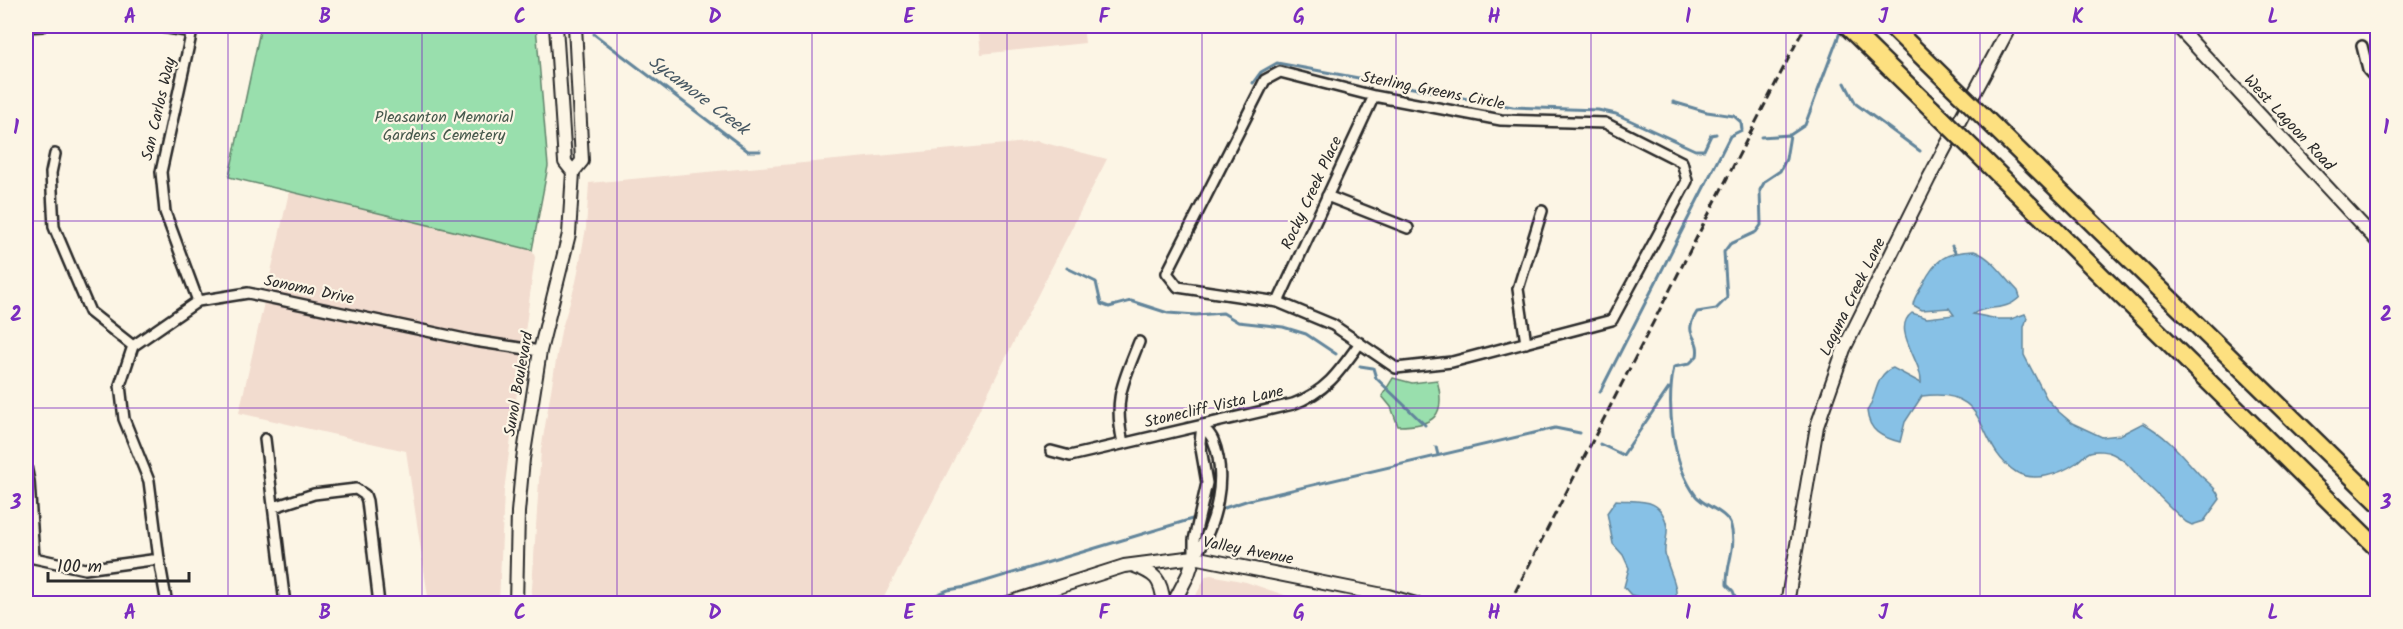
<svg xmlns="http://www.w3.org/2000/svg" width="2403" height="629" font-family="Kalam,sans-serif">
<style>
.built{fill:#f2dccf}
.green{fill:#99dfad;stroke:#62856c;stroke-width:1.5}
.water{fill:#87c1e6;stroke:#62859b;stroke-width:1.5}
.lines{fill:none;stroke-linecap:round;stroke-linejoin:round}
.stream{stroke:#62859b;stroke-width:3}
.street-casing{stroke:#2b2b2b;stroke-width:14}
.secondary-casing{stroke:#2b2b2b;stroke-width:16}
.highway-casing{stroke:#2b2b2b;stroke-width:21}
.street{stroke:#fcf5e5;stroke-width:9}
.secondary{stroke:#fcf5e5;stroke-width:12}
.highway{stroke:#fde080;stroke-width:16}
.rail{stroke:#2b2b2b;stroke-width:3;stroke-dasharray:9 4.5;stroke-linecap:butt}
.highway-bridge-casing{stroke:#2b2b2b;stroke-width:21;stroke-linecap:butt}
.highway-bridge{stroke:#fde080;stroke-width:16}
.grid{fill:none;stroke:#7b2cbf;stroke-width:1.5;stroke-opacity:0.55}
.labels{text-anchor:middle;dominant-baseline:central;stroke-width:4.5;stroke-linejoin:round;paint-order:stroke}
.street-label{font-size:16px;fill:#2b2b2b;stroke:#fcf5e5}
.park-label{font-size:16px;fill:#46584c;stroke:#fcf5e5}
.water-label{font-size:18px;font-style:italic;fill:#475863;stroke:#fcf5e5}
.neatline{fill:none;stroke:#7b2cbf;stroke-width:2}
.grid-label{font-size:20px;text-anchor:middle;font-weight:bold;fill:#7b2cbf}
</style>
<rect width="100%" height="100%" fill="#fcf5e5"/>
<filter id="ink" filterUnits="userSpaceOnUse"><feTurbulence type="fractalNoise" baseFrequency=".0167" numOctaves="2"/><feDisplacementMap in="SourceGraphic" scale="12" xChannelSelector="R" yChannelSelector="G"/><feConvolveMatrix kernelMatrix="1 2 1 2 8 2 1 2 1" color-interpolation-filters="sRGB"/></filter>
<g filter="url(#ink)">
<!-- built -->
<path class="built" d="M978,26h105l2,17 -104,11z
M1037,141l70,18 -226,444h-350l10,-153 20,-119 15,-49 10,-54 3,-45z
M289,192l243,58 3,7 -31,234 -5,112h-70l-23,-152 -167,-38z
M1211,575l35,7 62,21h-116l14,-27z"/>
<!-- green -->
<path class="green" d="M261,26h275l12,140 -16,84 -303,-73z
M1393,378l19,5 25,-3c10,37 -4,46 -39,46l-7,-19 -9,-11z"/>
<!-- water -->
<path class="water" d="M1974,251c18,6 31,27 44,40l2,6c-16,16 -33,7 -47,17l25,5h13l14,-5 2,4 -3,9v28l23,44 12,13 13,11 30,14 18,-2 23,-12c25,14 37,30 56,51 9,9 17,13 21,25l-16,22 -12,4 -6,-3c-15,-13 -28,-28 -43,-41 -10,-10 -17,-21 -30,-27 -6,-3 -17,-4 -23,-2 -5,2 -10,8 -14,11 -16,11 -42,20 -60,9 -43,-27 -23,-86 -94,-76l-17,26 -5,20c-19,-5 -31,-11 -33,-31 10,-14 8,-37 26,-43l28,15c2,-21 -31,-54 -9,-70l15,5 27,-3 -5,-7 -27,2 -9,-5c1,-9 6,-13 10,-21 13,-25 22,-32 51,-33z
M1616,500c23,2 46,-4 51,27 1,9 -3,18 -2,27 3,17 15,32 10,49h-27l-8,-6 -9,-2 -7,-8 5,-19 -6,-13 -10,-11 -6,-31z"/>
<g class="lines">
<!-- stream -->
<path class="stream" d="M594,34l154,117h12
M1253,83l8,-11 16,-9 163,30
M1845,83l11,21 64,47
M1457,97l56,10 85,3 18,4 79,36h9l7,-15 5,-1
M1761,137l28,-2
M1952,246l3,6
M1067,268l29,14 5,22 8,3 22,-6 37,12 28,2 27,-2 15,9 45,5 23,7 30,20
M1360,366l13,2 3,10 49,47
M1600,392l130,-256 12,-6 -1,-8 -7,-6 -27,-4 -34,-10
M1600,444l23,11 46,-67
M1436,447l2,8
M1218,510l31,-10 306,-72 25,5
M927,599l21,-9 18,-3 246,-74
M1738,604l-5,-13 -6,-6c-1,-21 10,-37 4,-59 -4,-15 -26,-19 -35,-30 -24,-32 -30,-91 -22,-129l15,-3 8,-8c4,-21 -16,-19 0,-44l19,-3 11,-11 -3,-46 6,-8 26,-12 5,-7 -1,-35 5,-9 15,-10 6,-12 4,-24 15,-10 37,-98"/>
<!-- street casing -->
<g class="street-casing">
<path id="street" d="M156,26l36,6
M193,26l-32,146 4,40 33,89
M26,27l16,-1
M2362,46l6,24 10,11
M1280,72l94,24 127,24 104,3 77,39 5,19 -75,139 -160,42 -56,6 -63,-43 -55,-23 -100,-15 -11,-14 98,-193z
M55,154l-4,19 3,54 36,85 43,34
M1327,196l81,32
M1278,302l96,-206
M1526,343l-8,-54 24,-78
M265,439l20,165
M1123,443c-10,-45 0,-60 16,-101
M1051,451l19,5 223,-52c33,-12 47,-33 67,-61
M26,466l3,15 5,77 51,11 74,-10
M274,507l40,-13 42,-5 9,6 2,6 12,103
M1194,557c22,-30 34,-80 19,-117 -2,-5 -7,-10 -11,-15
M1194,557v-17l13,-57 -7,-40 2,-18
M167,604l-8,-45 -10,-78 -25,-62 -4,-34 13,-39 65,-45 50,-8 226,48 66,10"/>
</g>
<!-- secondary casing -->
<g class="secondary-casing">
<path id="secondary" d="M556,26l9,136 8,10
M2177,26l201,216
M1132,565c24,9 29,13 32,39
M516,604l2,-92 5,-53 17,-108 29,-117 4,-62 9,-11 -7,-135
M1005,604l119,-38 70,-9 194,39 28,8
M1173,604l15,-29 6,-18
M1787,604l30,-178 27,-77 85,-171 81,-152"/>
</g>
<!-- highway casing -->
<g class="highway-casing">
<path id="highway" d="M1847,26l85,83
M1891,26l56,55
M1987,120l391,382
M1973,149l405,400"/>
</g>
<!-- street -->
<use href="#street" class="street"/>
<!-- secondary -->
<use href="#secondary" class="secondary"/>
<!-- highway -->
<use href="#highway" class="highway"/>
<!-- rail -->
<path class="rail" d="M1509,604l296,-578"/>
<!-- highway-bridge casing -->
<g class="highway-bridge-casing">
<path id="highway-bridge" d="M1947,81l40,39
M1932,109l41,40"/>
</g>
<!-- highway-bridge -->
<use href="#highway-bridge" class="highway-bridge"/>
</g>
</g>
<!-- grid -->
<path class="grid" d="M228,26v578M422,26v578M617,26v578M812,26v578M1007,26v578M1202,26v578M1396,26v578M1591,26v578M1786,26v578M1980,26v578M2175,26v578M26,221h2352M26,408h2352"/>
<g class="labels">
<!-- street labels -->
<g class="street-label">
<text transform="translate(1433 91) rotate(11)">Sterling Greens Circle</text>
<text transform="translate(159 109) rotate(-77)">San Carlos Way</text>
<text transform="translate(2289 123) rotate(47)">West Lagoon Road</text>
<text transform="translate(1312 193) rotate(-65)">Rocky Creek Place</text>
<text transform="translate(309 290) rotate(12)">Sonoma Drive</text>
<text transform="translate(1853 297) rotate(-64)">Laguna Creek Lane</text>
<text transform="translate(519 384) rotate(-80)">Sunol Boulevard</text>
<text transform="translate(1214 407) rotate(-13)">Stonecliff Vista Lane</text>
<text transform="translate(1248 551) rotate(11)">Valley Avenue</text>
</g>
<!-- park labels -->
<g class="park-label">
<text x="444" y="117">Pleasanton Memorial<tspan x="444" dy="18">Gardens Cemetery</tspan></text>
</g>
<!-- water labels -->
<g class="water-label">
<text transform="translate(698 96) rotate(37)">Sycamore Creek</text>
</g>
</g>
<!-- margin -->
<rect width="2403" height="629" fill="none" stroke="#fcf5e5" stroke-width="66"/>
<!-- scale -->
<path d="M48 572v9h141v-9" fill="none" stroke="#2b2b2b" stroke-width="3"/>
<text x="57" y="572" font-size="18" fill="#2b2b2b" stroke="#fcf5e5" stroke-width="4.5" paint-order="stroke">100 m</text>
<rect x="33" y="33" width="2337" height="563" class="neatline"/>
<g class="grid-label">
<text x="130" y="23">A</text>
<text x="325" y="23">B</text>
<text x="520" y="23">C</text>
<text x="715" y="23">D</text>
<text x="909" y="23">E</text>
<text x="1104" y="23">F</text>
<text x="1299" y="23">G</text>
<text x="1494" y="23">H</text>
<text x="1688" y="23">I</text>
<text x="1883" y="23">J</text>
<text x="2078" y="23">K</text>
<text x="2273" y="23">L</text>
<text x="16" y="134">1</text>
<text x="2386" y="134">1</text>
<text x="16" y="321">2</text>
<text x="2386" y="321">2</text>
<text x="16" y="509">3</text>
<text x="2386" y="509">3</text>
<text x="130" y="619">A</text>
<text x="325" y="619">B</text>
<text x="520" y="619">C</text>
<text x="715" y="619">D</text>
<text x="909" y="619">E</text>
<text x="1104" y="619">F</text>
<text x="1299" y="619">G</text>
<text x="1494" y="619">H</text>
<text x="1688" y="619">I</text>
<text x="1883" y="619">J</text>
<text x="2078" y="619">K</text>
<text x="2273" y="619">L</text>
</g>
</svg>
